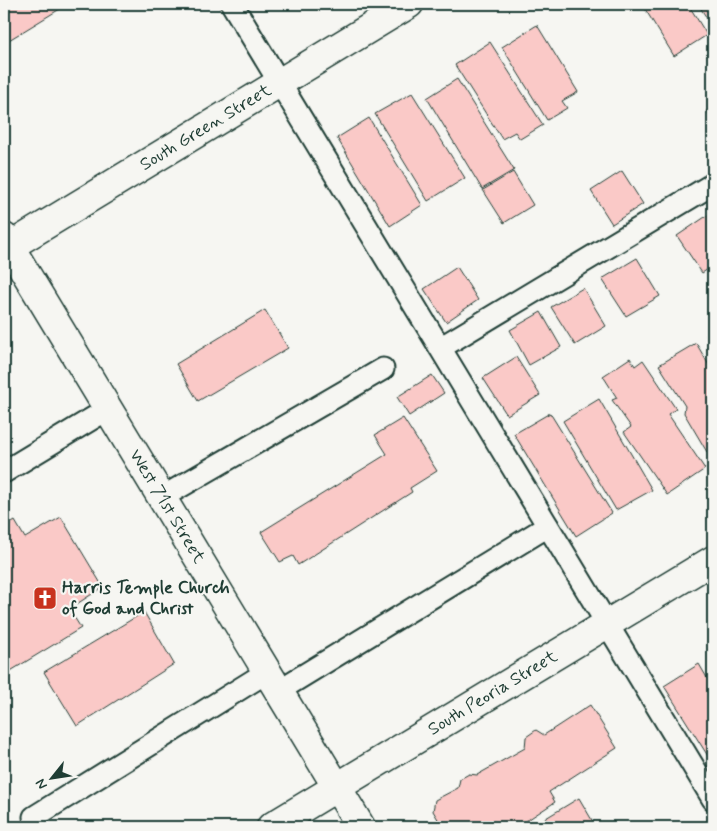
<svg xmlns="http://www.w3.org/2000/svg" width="717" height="831" font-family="Mynerve,sans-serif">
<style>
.building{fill:#fac9c7;stroke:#1f3d34}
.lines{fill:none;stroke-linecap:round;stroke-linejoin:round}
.service-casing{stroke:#1f3d34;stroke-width:25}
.minor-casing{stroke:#1f3d34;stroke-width:31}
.secondary-casing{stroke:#1f3d34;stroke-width:31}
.service{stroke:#f6f6f2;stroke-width:21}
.minor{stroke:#f6f6f2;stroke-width:28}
.secondary{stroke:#f6f6f2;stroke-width:28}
.labels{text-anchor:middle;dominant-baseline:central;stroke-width:4.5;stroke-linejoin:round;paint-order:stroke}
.street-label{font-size:18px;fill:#1f3d34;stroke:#f6f6f2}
.poi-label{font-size:18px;font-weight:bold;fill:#1f3d34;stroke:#f6f6f2;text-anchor:start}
</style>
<rect width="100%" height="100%" fill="#f6f6f2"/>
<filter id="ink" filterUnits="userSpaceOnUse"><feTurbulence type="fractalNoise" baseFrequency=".02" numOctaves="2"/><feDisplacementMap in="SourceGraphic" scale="10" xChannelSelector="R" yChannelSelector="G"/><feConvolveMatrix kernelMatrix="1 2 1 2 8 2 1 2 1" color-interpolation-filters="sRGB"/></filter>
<g filter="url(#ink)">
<!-- building -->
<path class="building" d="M4,4h64l-64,39z
M642,4h46l19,31 -33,21z
M698,4h15v24z
M537,25l41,67 -16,9 5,7 -20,12 -45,-73z
M490,42l53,83 -23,14 -5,-7 -13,7 -47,-74z
M457,79l57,91 -32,19 -55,-91z
M412,93l53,85 -37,23 -53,-87z
M713,107v14l-6,-10z
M369,118l53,87 -32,21 -53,-88z
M622,171l21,33 -31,20 -21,-33z
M513,172l20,33 -29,18 -21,-33z
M708,215l5,8v43l-11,7 -25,-37z
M637,258l23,38 -34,20 -24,-37z
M457,267l21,33 -32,22 -22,-33z
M583,288l23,38 -31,19 -24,-38z
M265,310l23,38 -90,53 -22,-37z
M541,312l20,35 -32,18 -19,-35z
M713,331v15l-7,-11z
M696,343l17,29v76l-6,4 -23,-39 1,-7 -26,-41z
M516,357l24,38 -33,20 -24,-37z
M630,358l5,8 8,-6 33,49 -8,5 37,55 -38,26 -43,-63 7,-5 -19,-27 5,-2 -14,-22z
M432,375l12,18 -35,23 -12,-19z
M599,399l53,91 -36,20 -53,-89z
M550,413l62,100 -36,23 -62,-102z
M403,418l34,53 -27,17 2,4 -114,73 -5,-9 -13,6 -19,-30 126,-78 -12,-19z
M61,517l42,70 -34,22 12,19 -77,47v-147l11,-7 10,17z
M144,612l30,52 -97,62 -33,-54z
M699,664l14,24v76l-49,-78z
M590,705l27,43 -68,44 6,10 -38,25h-18l-4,-6 -9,6h-36l-2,-4 -9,-2 -6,-10 2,-11 23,-12 2,-9 9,-5 8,1 48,-27 1,-11 10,-7 8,5z
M579,798l17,29h-65z"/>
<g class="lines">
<!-- service casing -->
<g class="service-casing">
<path id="service" d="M232,4l481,795
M440,348l273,-164
M4,472l104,-63
M161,498l222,-129
M278,691l270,-165
M34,817l233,-145"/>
</g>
<!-- minor casing -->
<g class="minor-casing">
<g id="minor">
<path id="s1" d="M4,250l405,-246"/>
<path id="s2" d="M271,827l442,-267"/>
</g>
</g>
<!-- secondary casing -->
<g class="secondary-casing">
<g id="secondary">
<path id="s3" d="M4,237l357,590"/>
</g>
</g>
<!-- service -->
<use href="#service" class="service"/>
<!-- minor -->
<use href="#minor" class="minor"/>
<!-- secondary -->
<use href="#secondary" class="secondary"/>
</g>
</g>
<!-- icons -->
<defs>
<g id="church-square" transform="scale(1.25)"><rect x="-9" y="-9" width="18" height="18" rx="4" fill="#c8321e" stroke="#f6f6f2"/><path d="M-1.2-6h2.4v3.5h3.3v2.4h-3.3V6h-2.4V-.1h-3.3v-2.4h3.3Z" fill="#fff"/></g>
</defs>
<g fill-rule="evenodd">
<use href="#church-square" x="45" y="598"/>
</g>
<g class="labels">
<!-- street labels -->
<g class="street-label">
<text stroke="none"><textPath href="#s1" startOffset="236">South Green Street</textPath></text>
<text stroke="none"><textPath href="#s3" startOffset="315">West 71st Street</textPath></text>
<text stroke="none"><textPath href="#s2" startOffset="259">South Peoria Street</textPath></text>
</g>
<!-- poi labels -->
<g class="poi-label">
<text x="62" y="588">Harris Temple Church<tspan x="62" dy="21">of God and Christ</tspan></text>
</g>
</g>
<!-- margin -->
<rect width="717" height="831" fill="none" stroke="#f6f6f2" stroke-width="20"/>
<rect x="10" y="10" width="697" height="811" fill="none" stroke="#1f3d34" stroke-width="2" filter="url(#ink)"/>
<!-- north arrow -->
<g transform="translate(52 778) rotate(240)" stroke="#f6f6f2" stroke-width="4" paint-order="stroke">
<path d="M0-4L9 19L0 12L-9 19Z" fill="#1f3d34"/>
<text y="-8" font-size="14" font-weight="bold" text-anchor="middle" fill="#1f3d34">N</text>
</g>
</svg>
